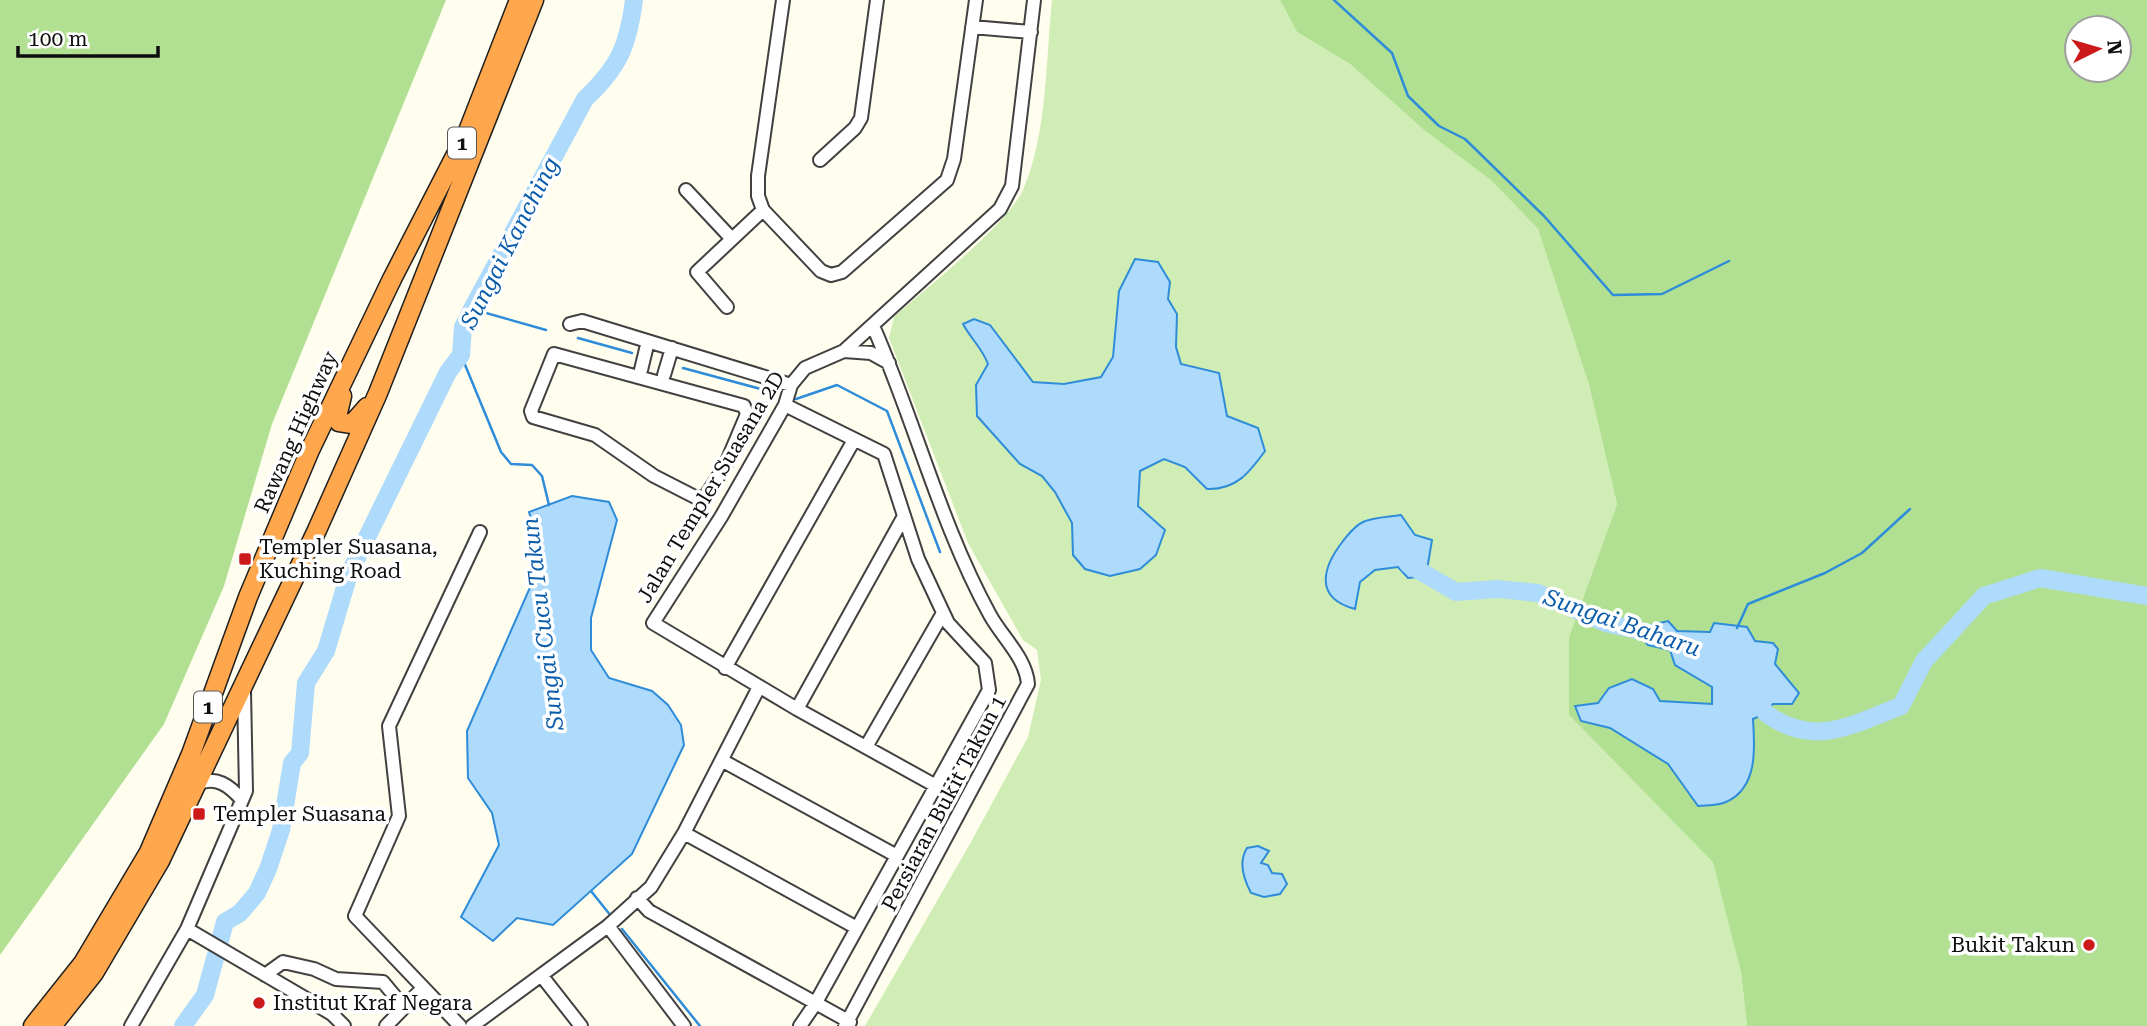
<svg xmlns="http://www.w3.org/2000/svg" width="2147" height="1026" font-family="'Roboto Serif',serif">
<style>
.green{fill:#cfedb4}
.forest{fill:#b1e092;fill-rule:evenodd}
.water{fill:#aedafc;stroke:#2e8cd9;stroke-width:2}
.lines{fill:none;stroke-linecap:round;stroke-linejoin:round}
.stream{stroke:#2e8cd9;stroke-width:2.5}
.river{stroke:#aedafc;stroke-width:18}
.minor-casing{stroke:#414141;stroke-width:16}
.highway-casing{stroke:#1f1f1f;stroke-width:21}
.minor{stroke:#fff;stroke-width:12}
.highway{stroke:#ffa74c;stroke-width:18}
.poi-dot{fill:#cb1a19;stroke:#fff;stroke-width:2.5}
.labels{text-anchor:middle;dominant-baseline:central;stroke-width:7;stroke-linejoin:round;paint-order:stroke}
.shield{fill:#fff;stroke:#565656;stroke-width:2}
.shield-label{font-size:19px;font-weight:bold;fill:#0e0e0e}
.street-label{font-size:21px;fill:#0e0e0e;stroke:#fff}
.poi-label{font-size:21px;fill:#0e0e0e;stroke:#fff;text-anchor:start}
.water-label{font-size:23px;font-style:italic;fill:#0b5dab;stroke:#fff}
</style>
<rect width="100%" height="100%" fill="#fffdee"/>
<!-- green -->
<path class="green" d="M1052,0h228l17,32 53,32 74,66 68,51 46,48 51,156 28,119 -48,133v78l145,147 27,110 6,54h-882l106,-184 57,-105 13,-57 -4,-30 -14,-10 -55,-97 -79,-205 5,-21c32,-29 112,-91 129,-127 24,-54 23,-131 29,-190z"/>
<!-- forest -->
<path class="forest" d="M0,0h446l-174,424 -48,162 -60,138 -164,231z
M1280,0h867v1026h-400l-6,-54 -28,-110 -144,-147v-78l48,-133 -28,-119 -51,-156 -46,-48 -68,-51 -74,-66 -53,-32zM2077,28h42v42h-42z"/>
<!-- water -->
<path class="water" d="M1135,259l23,3 12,20 -2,17 9,15 -1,33 5,17 38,9 8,43 31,12 7,23c-16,22 -29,39 -58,38l-22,-22 -21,-8 -24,12 -2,35 27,24 -9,25 -16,14 -30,7 -25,-7 -12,-14 -1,-32 -17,-31 -13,-16 -22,-12 -43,-48 -1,-31 12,-21c-6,-16 -17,-25 -25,-40l11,-5 16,6 43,57 31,2 37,-7 12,-20 6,-66z
M572,496l37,6 8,18 -26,98v32l18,28 43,13 16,14 13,20 3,20 -52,109 -79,71 -36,-7 -24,23 -32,-24 38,-72 -7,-32 -24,-35 -1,-47 72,-164 1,-19 -11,-36z
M1401,515l14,20 17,5 -6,36 -18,2 -10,-11 -23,3 -15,12 -5,27c-41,-11 -33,-41 -12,-68 6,-7 11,-15 20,-19 10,-5 26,-5 38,-7z
M1668,621l9,10 33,1 4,-9 33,4 8,14 18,2 5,6 -3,15 24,29 -7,11h-19l-8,10 -12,5c2,29 5,69 -27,83 -8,4 -20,3 -28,4l-30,-42 -58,-36 -29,-7 -6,-15 23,-3 11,-15 23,-9 21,10 7,12 52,3v-17l-37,-22 -5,-15 -22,-5 -12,-13 6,-5z
M1258,846l11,5 -8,12 7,2 4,8 10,1 5,10 -7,10 -16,3 -13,-4c-8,-15 -13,-31 -4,-45z"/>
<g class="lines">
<!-- stream -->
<path class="stream" d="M1334,0l58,53 16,43 31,30 26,13 79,77 69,79 49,-1 67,-33
M472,309l74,21
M578,338l54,15
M461,355l40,97 10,12 21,1 10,11 7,29
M683,368l85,23
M796,399l41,-14 50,26 53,141
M1737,628l11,-24 77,-31 37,-20 48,-44
M591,891l20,25
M622,929l78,97"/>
<!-- river -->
<path class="river" d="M1408,564l48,28 41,-3 41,4 68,30 52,12
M1754,693c7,6 7,17 14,22 48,33 85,9 133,-9l23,-45 60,-65 56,-18 107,18
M183,1026l22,-31 20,-73 15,-9 17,-20 11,-24 13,-39 11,-67 8,-10 6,-70 20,-32 23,-77 99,-202 13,-17 2,-28 9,-18 113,-210c34,-32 43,-53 49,-99"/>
<!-- minor casing -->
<g class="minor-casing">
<path id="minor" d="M783,0l-25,176v20l5,14 58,61 10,4 11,-3 105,-92 7,-21 22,-159
M972,27l59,5
M820,160l35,-32 6,-10 16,-118
M686,190l46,49
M727,307l-30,-35 66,-62
M570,324l12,-3 209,64
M844,351l27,2 18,10
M554,354l190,52 3,8 -22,52 -20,31 -8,1 -43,-22 -59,-41 -62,-18 -2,-6z
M641,370l7,-29
M664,375l8,-27
M785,405l99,49 34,105 30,64 37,40 4,27 -174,314 -15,22
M725,668l129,-228
M797,709l106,-191
M866,747l77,-134
M723,761l174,95
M197,784c19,-9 33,2 45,16
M936,786l-139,-77 -144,-86 68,-106 64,-112 6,-20 14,-17 39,-17 156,-142 12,-23 22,-186
M684,833l173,95
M637,898l12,13 201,111
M608,926l76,100
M187,929l145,85 12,12
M265,975l18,-13 31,7 22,10 47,3 20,24
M541,975l40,51
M131,1026l56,-97 59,-138 -2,-100
M386,1026l37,-38
M460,1026l-105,-110 44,-100 -10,-90 91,-194
M472,1026l136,-100 43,-39 33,-54 75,-146
M845,1026l183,-342c-2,-26 -26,-47 -38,-69 -50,-91 -75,-194 -117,-289"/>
</g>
<!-- highway casing -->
<g class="highway-casing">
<path id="highway" d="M342,396l-5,21 2,5 13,2 15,-17
M33,1026l50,-63 66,-111 42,-98 57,-157 62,-147 82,-171 76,-148 51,-131
M52,1026l42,-53 66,-112 157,-331 61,-137 156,-393"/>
</g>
<!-- minor -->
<use href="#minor" class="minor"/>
<!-- highway -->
<use href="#highway" class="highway"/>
</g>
<!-- markers -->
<g class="poi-dot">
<rect x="238" y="552" width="14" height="14" rx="3.5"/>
<rect x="192" y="807" width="14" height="14" rx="3.5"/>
<circle cx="2089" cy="945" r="7"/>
<circle cx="259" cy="1003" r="7"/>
</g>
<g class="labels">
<!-- shield labels -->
<g class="shield">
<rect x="448" y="127.5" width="28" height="31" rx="5"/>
<rect x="194" y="691.5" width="28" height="31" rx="5"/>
</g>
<g class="shield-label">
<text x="462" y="143">1</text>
<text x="208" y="707">1</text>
</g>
<!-- street labels -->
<g class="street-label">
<text transform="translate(296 432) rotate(-66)">Rawang Highway</text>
<text transform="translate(711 487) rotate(-59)">Jalan Templer Suasana 2D</text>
<text transform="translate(944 803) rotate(-62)">Persiaran Bukit Takun 1</text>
</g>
<!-- poi labels -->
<g class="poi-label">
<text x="259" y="547">Templer Suasana,<tspan x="259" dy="24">Kuching Road</tspan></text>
<text x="213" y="814">Templer Suasana</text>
<text x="2075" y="945" text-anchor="end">Bukit Takun</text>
<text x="273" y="1003">Institut Kraf Negara</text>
</g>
<!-- water labels -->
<g class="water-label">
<text transform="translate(510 243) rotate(-63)">Sungai Kanching</text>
<text transform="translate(1622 623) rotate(19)">Sungai Baharu</text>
<text transform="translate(543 624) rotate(-97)">Sungai Cucu Takun</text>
</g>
</g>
<!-- north arrow -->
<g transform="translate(2098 49) rotate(85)"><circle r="33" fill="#ffffff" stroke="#9f9f9f" stroke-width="2"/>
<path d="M0-5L12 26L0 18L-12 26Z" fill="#cb1a19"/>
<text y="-10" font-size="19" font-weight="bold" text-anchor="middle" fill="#0e0e0e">N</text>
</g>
<!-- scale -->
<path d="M18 46v10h140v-10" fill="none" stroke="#0e0e0e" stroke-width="3.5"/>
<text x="28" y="46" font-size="21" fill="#0e0e0e" stroke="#ffffff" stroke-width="5" paint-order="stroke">100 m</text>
</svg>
